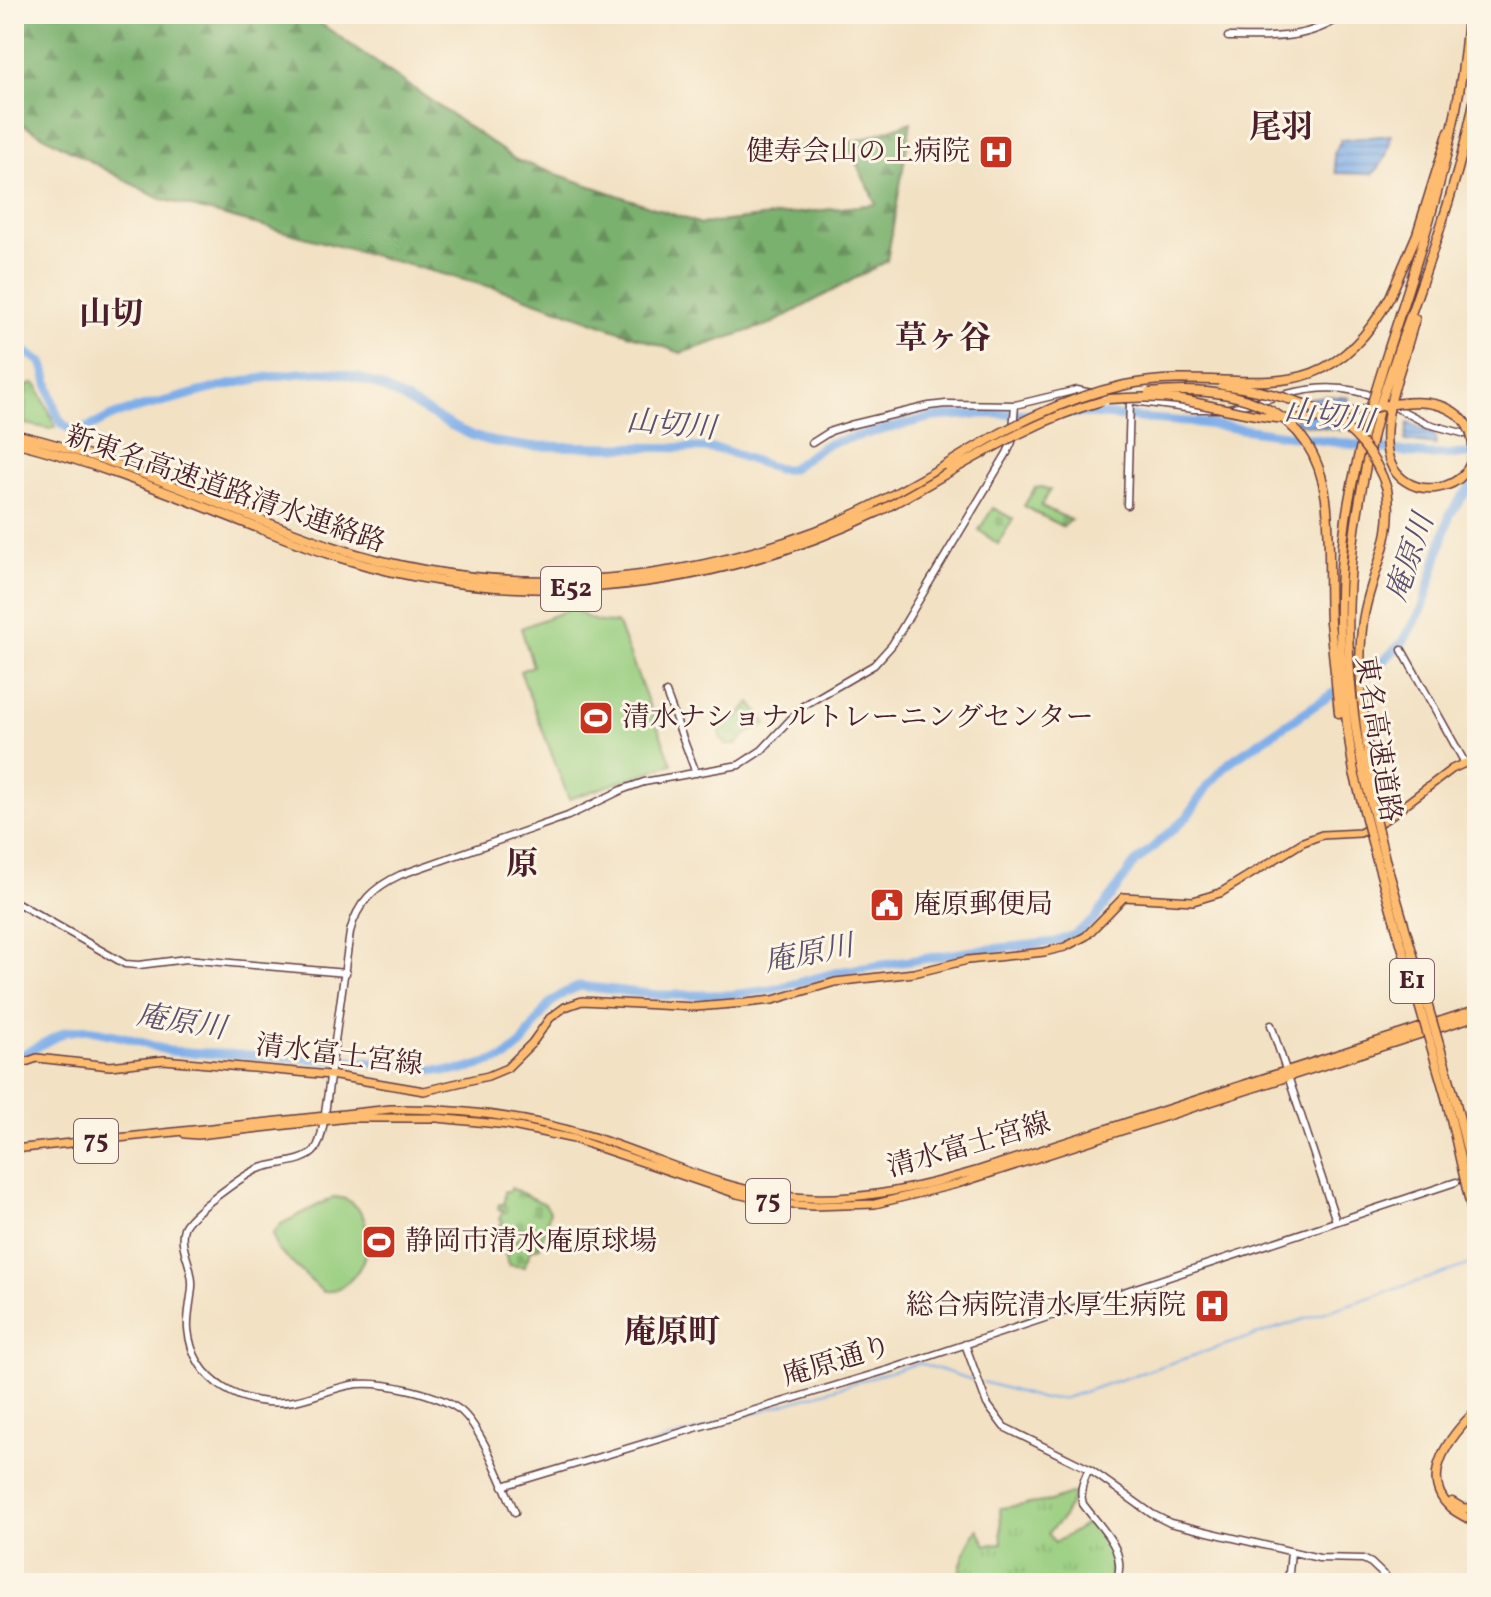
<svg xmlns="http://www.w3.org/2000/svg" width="1491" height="1597" font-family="Vollkorn,'Noto Serif JP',serif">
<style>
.grass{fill:url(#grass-tufts);stroke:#717655;stroke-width:2}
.forest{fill:url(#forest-firs);stroke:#62684c;stroke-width:2}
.cemetery{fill:url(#cemetery-stones);stroke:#717655;stroke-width:2}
.garden{fill:#98ce7f;stroke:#717655;stroke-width:2}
.water{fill:url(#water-rules);stroke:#64668a;stroke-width:2}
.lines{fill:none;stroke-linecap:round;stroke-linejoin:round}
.stream{stroke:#7eaee9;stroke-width:2}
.river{stroke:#7eaee9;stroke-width:9}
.minor-casing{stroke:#633c42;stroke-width:9}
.major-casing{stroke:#633c42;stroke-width:10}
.highway-casing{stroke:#633c42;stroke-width:11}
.minor{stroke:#fff;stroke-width:6}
.major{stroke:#febc70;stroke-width:7}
.highway{stroke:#febc70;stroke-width:8}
.highway-bridge-casing{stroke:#633c42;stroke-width:11;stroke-linecap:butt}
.highway-bridge{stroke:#febc70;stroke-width:8}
.labels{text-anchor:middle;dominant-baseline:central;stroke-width:6;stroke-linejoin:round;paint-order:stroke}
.shield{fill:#fcf5e5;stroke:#7f5f63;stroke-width:2}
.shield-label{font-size:26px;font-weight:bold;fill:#4a1f2b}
.poi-label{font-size:28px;fill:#4a1f2b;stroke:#fcf5e5;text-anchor:start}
.street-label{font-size:28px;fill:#4a1f2b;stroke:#fcf5e5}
.water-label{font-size:30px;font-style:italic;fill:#5c516e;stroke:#fcf5e5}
.quarter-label{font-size:32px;font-weight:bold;fill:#4a1f2b;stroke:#fcf5e5}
</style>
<defs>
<pattern id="grass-tufts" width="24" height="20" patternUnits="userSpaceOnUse" patternTransform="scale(2)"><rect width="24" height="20" fill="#98ce7f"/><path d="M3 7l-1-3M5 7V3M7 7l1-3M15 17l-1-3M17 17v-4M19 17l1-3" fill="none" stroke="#84b06e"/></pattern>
<pattern id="forest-firs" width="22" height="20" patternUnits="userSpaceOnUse" patternTransform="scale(2)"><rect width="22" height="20" fill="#7ab16e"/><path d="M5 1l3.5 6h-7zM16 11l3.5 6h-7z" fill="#668f5b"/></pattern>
<pattern id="cemetery-stones" width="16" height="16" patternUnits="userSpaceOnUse" patternTransform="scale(2)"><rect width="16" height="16" fill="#98ce7f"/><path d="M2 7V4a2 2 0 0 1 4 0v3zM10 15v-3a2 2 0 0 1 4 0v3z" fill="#84b06e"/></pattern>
<pattern id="water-rules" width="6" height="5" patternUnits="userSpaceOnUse" patternTransform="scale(2)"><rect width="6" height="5" fill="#7eaee9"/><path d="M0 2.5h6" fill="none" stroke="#698dbd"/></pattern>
</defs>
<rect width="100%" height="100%" fill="#fcf5e5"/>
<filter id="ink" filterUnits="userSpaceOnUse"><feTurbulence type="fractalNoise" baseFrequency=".0125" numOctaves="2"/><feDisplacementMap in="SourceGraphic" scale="16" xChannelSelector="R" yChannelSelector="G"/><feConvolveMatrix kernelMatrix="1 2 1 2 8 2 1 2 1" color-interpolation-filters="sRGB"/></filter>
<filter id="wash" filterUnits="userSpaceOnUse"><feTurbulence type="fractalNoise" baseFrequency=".006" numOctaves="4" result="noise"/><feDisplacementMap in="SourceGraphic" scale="32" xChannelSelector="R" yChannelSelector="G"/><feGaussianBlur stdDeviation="1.8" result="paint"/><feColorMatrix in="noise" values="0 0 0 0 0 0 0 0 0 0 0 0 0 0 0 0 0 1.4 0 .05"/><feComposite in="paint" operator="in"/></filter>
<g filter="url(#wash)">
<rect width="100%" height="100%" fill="#f2e1c3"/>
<!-- grass -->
<path class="grass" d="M34,383l4,3c4,15 13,26 17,41l-4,2 -26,-5 1,-38z
M750,702l17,21 -23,13 -8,9h-10l-6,-8v-10l7,-6 8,-1z
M1076,1492l-14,27 -14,14 7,10 34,-21c20,25 28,27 21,60l-152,1c1,-16 9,-42 20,-54l8,16 16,-2 -2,-35 51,-7z"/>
<!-- forest -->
<path class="forest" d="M14,14h293l209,146 185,64 175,-20 -29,-60 64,-22 -24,139 -114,62 -92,30 -168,-60 -355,-95 -144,-78z"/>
<!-- cemetery -->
<path class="cemetery" d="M1042,487l8,3 -9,16 30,14 -8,7 -39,-21 11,-18z
M993,508l20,11 -15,25 -19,-14z
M511,1188l34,16 5,7 -10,36 -9,3 -7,17 -16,-2 -3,-13 21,-24 -11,4 -15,-7 3,-4 -4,-2 4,-8 -5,-2 1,-5h5l1,-13h5z"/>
<!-- garden -->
<path class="garden" d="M573,608c16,12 23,15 43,15l3,4 53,137 -103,35 -49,-128 13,-5 -12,-38z
M334,1197c49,2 43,90 -11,95l-46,-43 -4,-15 8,-10z"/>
<!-- water -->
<path class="water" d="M1391,135c-2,15 -7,30 -19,39l-36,-1 -2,-19 7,-14z
M1326,396l23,2 -7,32 -47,-7 3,-23z
M1408,423l26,11 2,11 -31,-4z"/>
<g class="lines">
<!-- stream -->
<path class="stream" d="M983,1382l60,17 22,-1 406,-134
M623,1453l296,-90 57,18"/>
<!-- river -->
<path class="river" d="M14,345l28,17c7,16 10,53 22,63 15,13 37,-5 51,-10 19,-7 40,-11 59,-16 47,-13 95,-25 144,-27 57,-2 101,41 151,62 16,8 36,9 53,12l181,2 20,2 54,19h13l37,-25 106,-27 48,-3 98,-1 120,10 228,32 50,-1
M14,1059l51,-27 21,-3 38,8 45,14 198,11 77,9 19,-1 42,-12 17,-14 26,-39 16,-12 16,-7 78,9h73l40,-5 67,-18 136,-21 82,-9 18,-7 20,-15 40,-56 53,-47 22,-33 22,-23 154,-102 18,-17 20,-35 27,-93 27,-37"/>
</g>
</g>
<g filter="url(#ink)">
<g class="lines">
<!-- minor casing -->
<g class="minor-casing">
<path id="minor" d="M1228,37c43,1 81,3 117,-23
M1126,400l67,9h25
M1391,405l37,19 49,13
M1229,408c53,-10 94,-33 149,-10
M812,443l19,-12 19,-6 79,-19 17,-2 69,1 62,-15 34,7
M1127,505l3,-104
M1402,650l63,113
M666,693l30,80
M14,901l111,63 14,1 47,-6 160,14
M1271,1025l65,196
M965,1344l22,60 17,23 85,42 63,45 18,9 149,35 44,1 8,4 21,20
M1089,1469c-6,12 -10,21 -6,35 18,25 46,46 33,79
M503,1486l388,-117 565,-187
M515,1512c-12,-26 -35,-90 -58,-104 -23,-15 -72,-26 -99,-24 -22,2 -42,13 -64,17 -50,8 -101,-18 -106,-72 -1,-14 3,-28 4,-42 2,-20 -14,-40 -8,-59 4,-13 60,-53 74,-59 17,-7 46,-5 57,-19 6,-8 7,-19 9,-29l26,-189c7,-29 24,-45 50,-57l168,-59 56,-27 20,-7 95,-17 23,-15 41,-44 71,-41 18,-20 115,-192 5,-11 3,-37
M1288,1583l3,-31"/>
</g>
<!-- major casing -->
<g class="major-casing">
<path id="major" d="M14,1066l23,-8 73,8 54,-6 166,15 94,16 64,-15 19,-8 25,-25 18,-25 15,-11 17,-6 114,6 49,-4 28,-3 62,-18 79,-9 54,-13 76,-8 21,-5 21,-11 38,-39 69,4 27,-8 83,-51 19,-7 38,-2 26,-14 66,-50 13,-6h12
M185,1134l13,1 151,-17h88l71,7 66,14 163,55 43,10 33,2 62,-2 82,-20 520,-168
M14,1149l377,-40c68,-1 134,7 199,27 63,19 125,52 192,60 69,8 132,-7 197,-26l498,-161"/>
</g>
<!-- highway casing -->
<g class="highway-casing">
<path id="highway" d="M1390,297l27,-63 32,-103
M1389,348c36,-109 72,-218 79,-334
M1398,351c30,-87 63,-173 79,-265
M1405,353l10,-34
M14,434c111,25 213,77 320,113 157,52 329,42 482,-16 46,-18 88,-42 130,-66
M14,442c104,26 202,72 303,108 184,65 387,45 561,-38
M1330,622l9,91
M1370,768c-6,-49 -14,-98 -7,-147 7,-48 33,-81 24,-132
M1363,770c-26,-133 -16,-235 17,-365
M1354,772c-14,-84 -20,-168 -8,-253 5,-38 16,-77 25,-114
M1455,1099l22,92
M1447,1101l30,133
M1472,1148l5,15
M1477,1410c-24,23 -60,66 -27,97 8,7 18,11 27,16
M1452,1502l10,6 15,1"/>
</g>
<!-- minor -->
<use href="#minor" class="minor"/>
<!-- major -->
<use href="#major" class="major"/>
<!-- highway -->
<use href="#highway" class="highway"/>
<!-- highway-bridge casing -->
<g class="highway-bridge-casing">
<path id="highway-bridge" d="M1222,385c72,10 140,28 165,104
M1149,393c82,-9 164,10 177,106 5,40 2,82 4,123
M1108,399c25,-2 49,-3 73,1 46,8 86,22 133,19 34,-3 88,-23 120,-15 19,4 35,16 38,35 12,57 -78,70 -85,10 -4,-31 9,-67 18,-96
M1372,403l17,-55
M1380,405l18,-54
M946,465c56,-35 114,-66 179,-80 113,-23 194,41 265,-88
M878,512c74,-39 142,-88 224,-111
M1370,768l3,27
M1363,770l22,89 70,240
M1354,772l23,89 70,240"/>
</g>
<!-- highway-bridge -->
<use href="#highway-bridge" class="highway-bridge"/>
</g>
</g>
<!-- icons -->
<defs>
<g id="hospital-square" transform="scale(1.8)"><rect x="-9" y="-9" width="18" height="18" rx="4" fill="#c8321e" stroke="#fcf5e5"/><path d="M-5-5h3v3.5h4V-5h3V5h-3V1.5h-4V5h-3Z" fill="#fff"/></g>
<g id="stadium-square" transform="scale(1.8)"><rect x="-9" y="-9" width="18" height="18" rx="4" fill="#c8321e" stroke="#fcf5e5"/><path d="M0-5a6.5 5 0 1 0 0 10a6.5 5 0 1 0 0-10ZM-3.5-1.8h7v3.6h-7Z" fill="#fff"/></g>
<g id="civic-square" transform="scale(1.8)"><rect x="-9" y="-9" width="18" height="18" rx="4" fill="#c8321e" stroke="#fcf5e5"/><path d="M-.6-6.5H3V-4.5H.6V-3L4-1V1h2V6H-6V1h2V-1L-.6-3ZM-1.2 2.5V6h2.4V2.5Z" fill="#fff"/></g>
</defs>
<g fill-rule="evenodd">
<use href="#hospital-square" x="996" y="152"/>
<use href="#stadium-square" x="596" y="718"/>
<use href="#civic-square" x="887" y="905"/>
<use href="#stadium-square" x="379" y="1242"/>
<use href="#hospital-square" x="1212" y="1306"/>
</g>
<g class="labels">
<!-- shield labels -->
<g class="shield">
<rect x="541" y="567" width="60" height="44" rx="6"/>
<rect x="1390" y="959" width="44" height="44" rx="6"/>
<rect x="74" y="1119" width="44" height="44" rx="6"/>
<rect x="746" y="1179" width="44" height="44" rx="6"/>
</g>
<g class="shield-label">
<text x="571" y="589">E52</text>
<text x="1412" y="981">E1</text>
<text x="96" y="1141">75</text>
<text x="768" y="1201">75</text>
</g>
<!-- poi labels -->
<g class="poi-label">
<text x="970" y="152" text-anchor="end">健寿会山の上病院</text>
<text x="622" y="718">清水ナショナルトレーニングセンター</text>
<text x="913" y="905">庵原郵便局</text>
<text x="405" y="1242">静岡市清水庵原球場</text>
<text x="1186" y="1306" text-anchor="end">総合病院清水厚生病院</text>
</g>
<!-- street labels -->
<g class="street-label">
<text transform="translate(225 490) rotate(19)">新東名高速道路清水連絡路</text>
<text transform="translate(1377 739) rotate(81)">東名高速道路</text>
<text transform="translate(339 1056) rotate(7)">清水富士宮線</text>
<text transform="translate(969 1146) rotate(-16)">清水富士宮線</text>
<text transform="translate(837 1362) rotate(-17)">庵原通り</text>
</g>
<!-- water labels -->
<g class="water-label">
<text transform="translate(1329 417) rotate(8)">山切川</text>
<text transform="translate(671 426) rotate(5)">山切川</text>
<text transform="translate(1411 558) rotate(-71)">庵原川</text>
<text transform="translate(809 955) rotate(-11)">庵原川</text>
<text transform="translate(181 1023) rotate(9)">庵原川</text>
</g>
<!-- quarter labels -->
<g class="quarter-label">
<text x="1281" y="129">尾羽</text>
<text x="111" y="316">山切</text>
<text x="943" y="340">草ヶ谷</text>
<text x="522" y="866">原</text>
<text x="672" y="1334">庵原町</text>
</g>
</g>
<!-- margin -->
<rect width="1491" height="1597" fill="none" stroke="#fcf5e5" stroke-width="48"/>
</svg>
